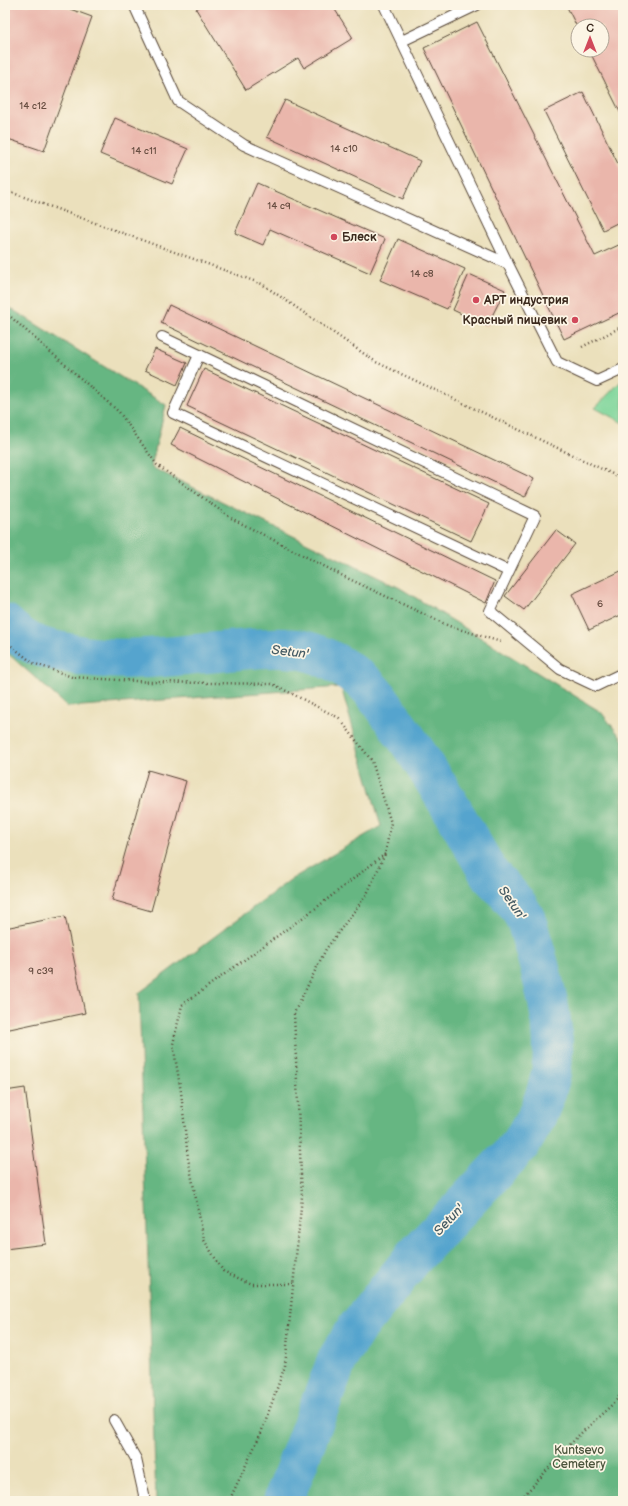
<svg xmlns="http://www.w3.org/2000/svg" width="628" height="1506" font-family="'Balsamiq Sans',sans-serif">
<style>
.green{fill:#7dd59a;stroke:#5c805c}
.forest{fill:#66b682;stroke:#507050}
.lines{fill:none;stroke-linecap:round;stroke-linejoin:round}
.river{stroke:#54a4ce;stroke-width:40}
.building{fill:#eab6ab}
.lane-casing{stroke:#554536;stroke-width:12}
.path{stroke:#554536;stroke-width:2.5;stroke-dasharray:1 3;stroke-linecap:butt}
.lane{stroke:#fff;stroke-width:10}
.poi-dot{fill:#d1495b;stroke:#fcf5e5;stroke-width:1.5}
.labels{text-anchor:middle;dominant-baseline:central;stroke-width:3.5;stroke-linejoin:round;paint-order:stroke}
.number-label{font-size:10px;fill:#674d41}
.poi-label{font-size:12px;font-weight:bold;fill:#3b2a1e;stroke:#fcf5e5;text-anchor:start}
.park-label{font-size:12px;fill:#4c553d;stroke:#fcf5e5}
.water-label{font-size:13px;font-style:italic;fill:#455b64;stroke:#fcf5e5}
</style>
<rect width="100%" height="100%" fill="#fcf5e5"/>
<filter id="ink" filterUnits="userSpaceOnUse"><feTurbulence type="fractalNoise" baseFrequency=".025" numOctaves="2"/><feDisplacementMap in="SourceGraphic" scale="8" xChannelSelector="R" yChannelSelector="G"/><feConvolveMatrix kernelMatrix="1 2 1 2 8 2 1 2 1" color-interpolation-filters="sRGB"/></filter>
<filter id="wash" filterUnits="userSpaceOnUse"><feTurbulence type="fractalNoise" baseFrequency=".012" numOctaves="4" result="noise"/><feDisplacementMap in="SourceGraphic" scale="16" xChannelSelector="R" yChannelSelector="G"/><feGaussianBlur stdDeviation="0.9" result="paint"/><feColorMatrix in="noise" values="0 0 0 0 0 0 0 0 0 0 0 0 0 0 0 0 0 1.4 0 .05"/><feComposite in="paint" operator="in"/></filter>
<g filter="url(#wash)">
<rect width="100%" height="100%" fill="#ebe0bc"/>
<!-- green -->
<path class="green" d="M623,379v44l-28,-15z"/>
<!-- forest -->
<path class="forest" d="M5,305l161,100 -15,62 249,121 201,124 22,28v761h-467l-17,-508 151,-113 91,-54 -40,-139 -273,20 -63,-56z"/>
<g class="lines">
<!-- river -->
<path class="river" d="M5,624c23,22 38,25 68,30 55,11 111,0 167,-4 22,-2 45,-4 67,1 18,5 39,17 54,29 14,11 24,28 34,42 36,49 65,101 95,153 13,13 28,28 36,45 3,9 5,18 8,27 11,39 24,85 17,126 -5,26 -17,51 -31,72l-107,113 -57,71 -18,29 -55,143"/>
</g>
<g id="blocks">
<!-- building -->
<path class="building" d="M5,5h54l33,12 -48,134 -39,-13z
M202,5h130l21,33 -49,30 -6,-10 -52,32 -50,-81z
M566,5h57v113l-34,-68h13v-24h-24v3z
M477,22l118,234 28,-13v68l-59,28 -140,-291z
M583,92l40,82v46l-20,10 -59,-119z
M285,100l135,61 -17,38 -136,-62z
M115,118l73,31 -16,35 -72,-30z
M257,183l128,56 -15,34 -100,-44 -7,16 -28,-12z
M398,239l67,30 -18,40 -67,-29z
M469,274l36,16 -18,36 -34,-16z
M169,305l365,174 -9,18 -364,-174z
M155,349l32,14 -10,22 -32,-15z
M204,369l285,135 -18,37 -284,-135z
M180,428l315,153 -9,22 -315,-158z
M556,530l19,14 -51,66 -19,-14z
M623,570v44l-34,16 -17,-36z
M148,770l38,11 -35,130 -39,-11z
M65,916l20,97 -80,17v-102z
M25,1088l21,156 -41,5v-158z"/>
</g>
</g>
<g filter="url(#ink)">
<use href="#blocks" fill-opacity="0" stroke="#554536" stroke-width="1"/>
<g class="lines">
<!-- lane casing -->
<g class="lane-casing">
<path id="lane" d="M134,5l44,96 66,44 264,119 49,98 40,19 26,-12
M384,5l124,259
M402,41l75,-36
M162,337l373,179 -45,95 70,58 36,17 27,-13
M199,355l-26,58 335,158
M114,1420l22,39 8,36v6"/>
</g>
<!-- path -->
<path class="path" d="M5,190l257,94 114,78 247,117
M5,312l114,100 38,53 74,53 114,59 104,49 52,16
M582,347l41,-21
M5,641l28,22 39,14 78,5 123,2 66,34 33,43 19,62 -6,31 -18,40 -41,55 -32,64 8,184 -17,169 -24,67 -32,68
M293,1284h-42l-28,-13 -19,-31 -16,-82 -7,-66 -8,-48 9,-39 134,-97 69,-54
M519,1501l58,-64 39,-36 7,-11"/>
<!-- lane -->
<use href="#lane" class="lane"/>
</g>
</g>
<!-- markers -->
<g class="poi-dot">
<circle cx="334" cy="237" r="4"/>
<circle cx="476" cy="300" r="4"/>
<circle cx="575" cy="320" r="4"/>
</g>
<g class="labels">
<!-- number labels -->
<g class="number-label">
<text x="33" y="106">14 с12</text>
<text x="344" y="149">14 с10</text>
<text x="144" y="151">14 с11</text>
<text x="279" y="206">14 с9</text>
<text x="422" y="274">14 с8</text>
<text x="600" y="604">6</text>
<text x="41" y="971">9 с39</text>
</g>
<!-- poi labels -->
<g class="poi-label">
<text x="342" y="237">Блеск</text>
<text x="484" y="300">АРТ индустрия</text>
<text x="567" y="320" text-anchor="end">Красный пищевик</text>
</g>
<!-- park labels -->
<g class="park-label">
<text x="579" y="1450">Kuntsevo<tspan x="579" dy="14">Cemetery</tspan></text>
</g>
<!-- water labels -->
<g class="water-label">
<text transform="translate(290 652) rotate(7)">Setun'</text>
<text transform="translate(512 903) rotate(55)">Setun'</text>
<text transform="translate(449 1220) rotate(-47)">Setun'</text>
</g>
</g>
<!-- margin -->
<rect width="628" height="1506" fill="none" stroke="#fcf5e5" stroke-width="20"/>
<!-- north arrow -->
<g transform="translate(590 38)"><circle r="19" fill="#fcf5e5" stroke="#afa495"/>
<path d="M0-3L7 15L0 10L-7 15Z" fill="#d1495b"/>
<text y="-6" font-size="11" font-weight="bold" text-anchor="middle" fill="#3b2a1e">С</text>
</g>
</svg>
